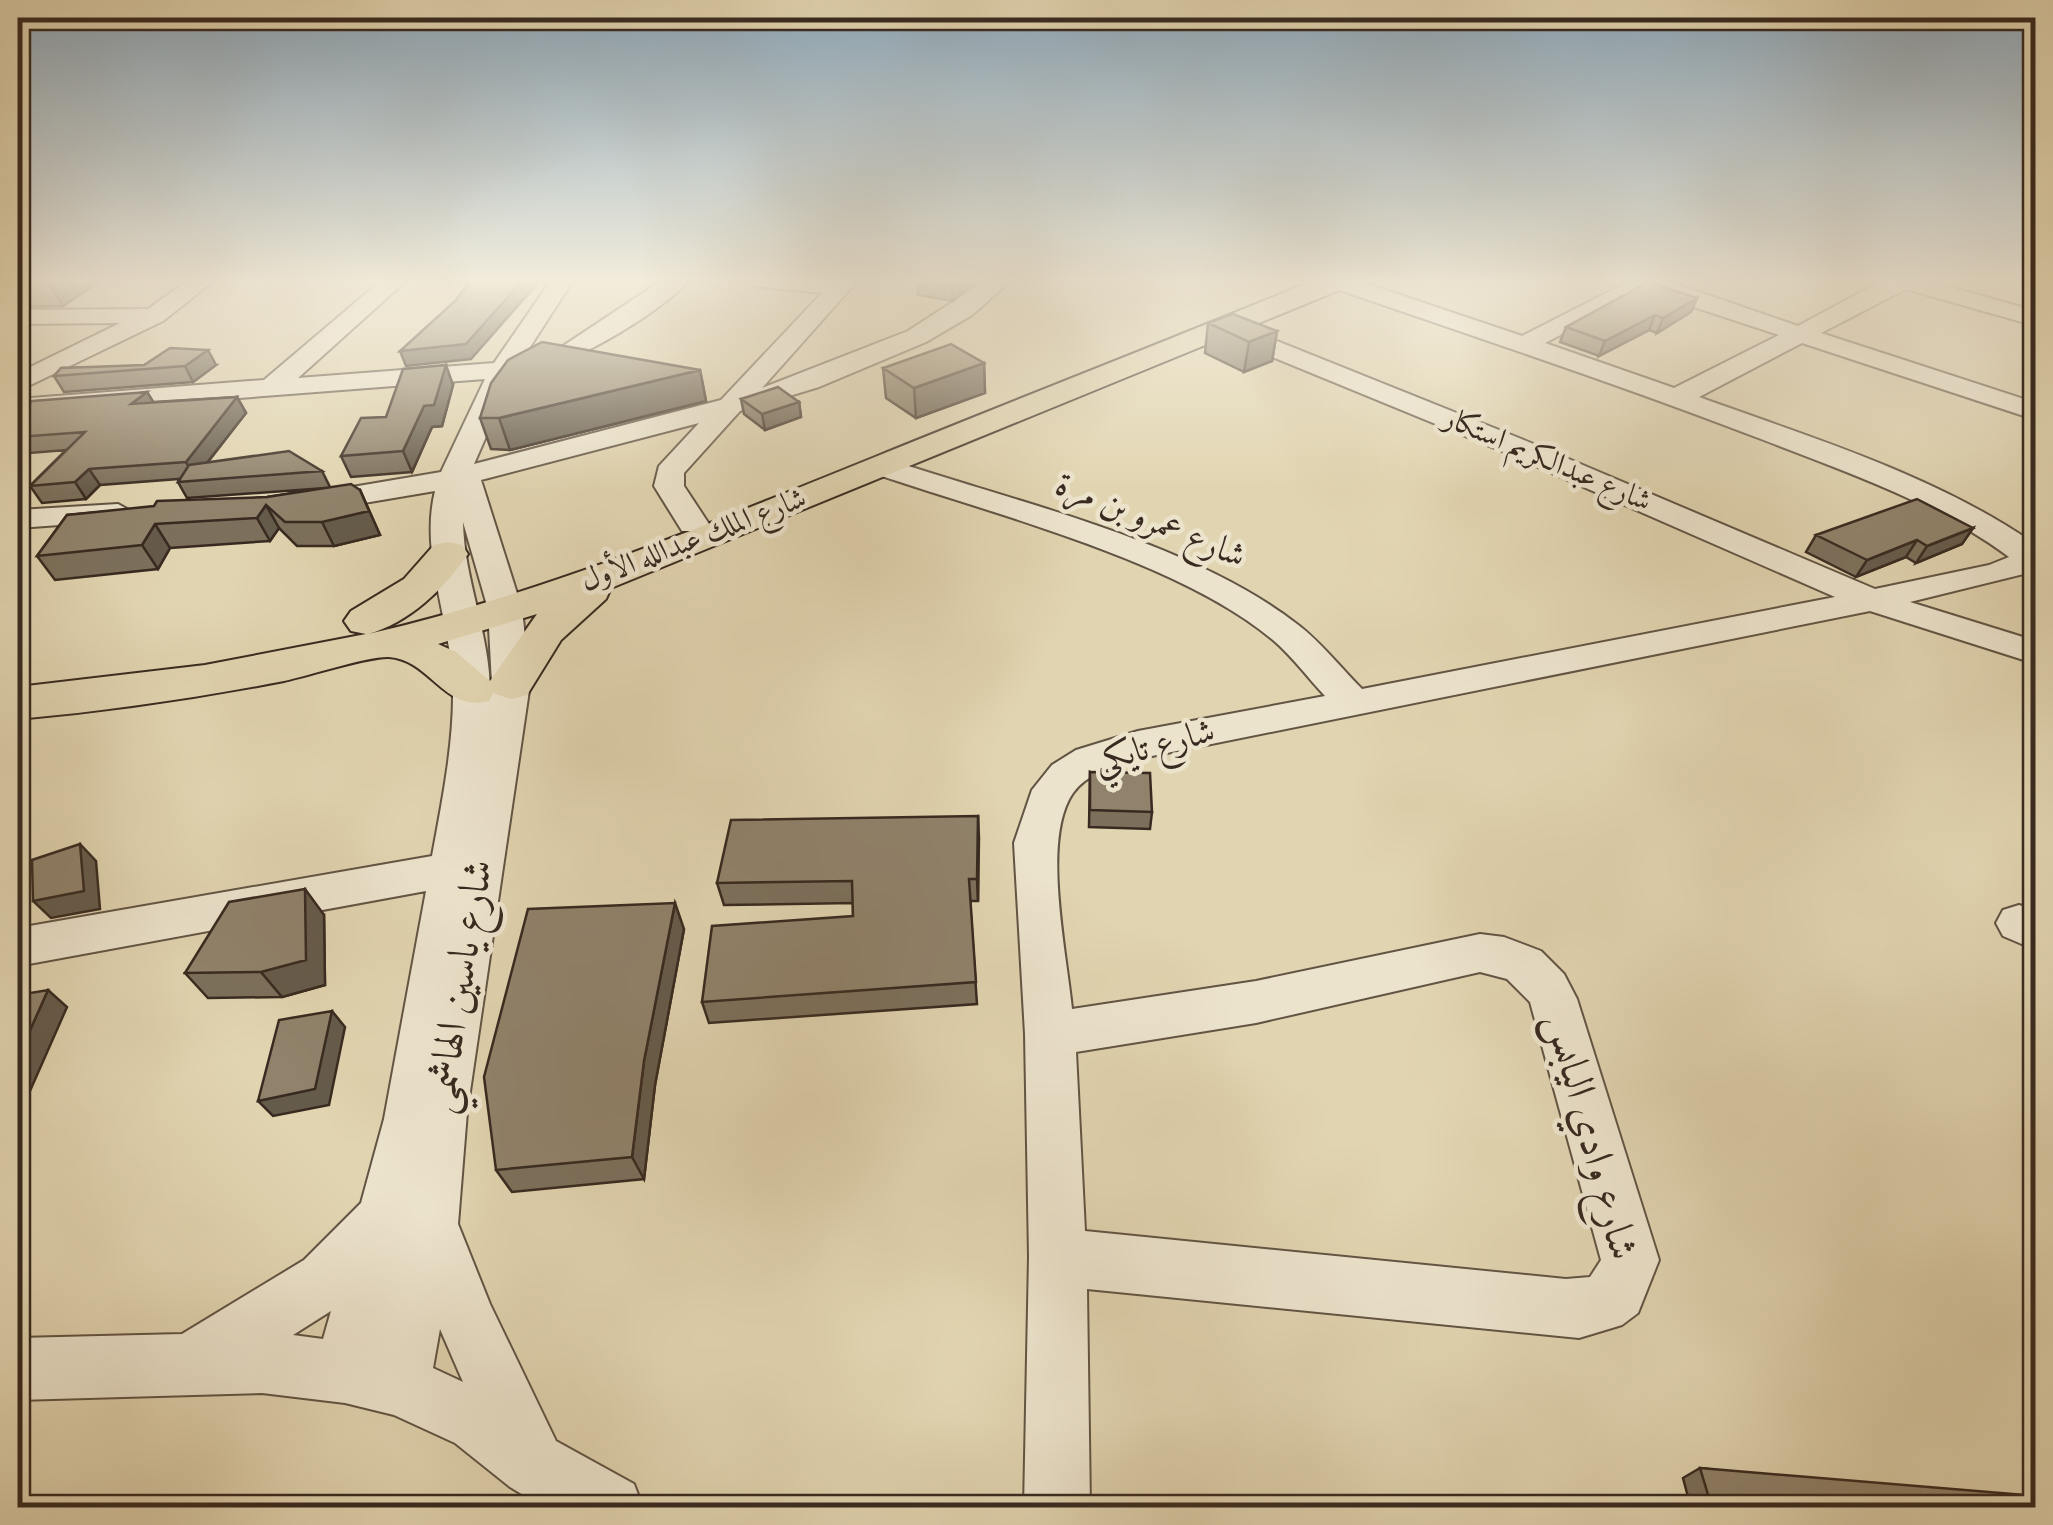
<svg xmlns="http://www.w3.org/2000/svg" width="2053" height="1525" font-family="'Sorts Mill Goudy',Amiri,serif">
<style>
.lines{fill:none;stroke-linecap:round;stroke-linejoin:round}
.minor-casing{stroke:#625444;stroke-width:4}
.major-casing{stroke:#382a20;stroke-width:4}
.minor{fill:#ece3cc;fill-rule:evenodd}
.major{fill:#e1d4b0;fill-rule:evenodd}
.wall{fill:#7c705c;stroke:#382a20;stroke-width:2.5}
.shaded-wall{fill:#655b4b;stroke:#382a20;stroke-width:2.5}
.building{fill:#90826b;stroke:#382a20;stroke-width:2.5}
.labels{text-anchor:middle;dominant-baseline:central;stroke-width:9;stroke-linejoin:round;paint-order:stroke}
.far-street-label{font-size:30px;fill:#382a20;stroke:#ece3cc}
.street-label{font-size:35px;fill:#382a20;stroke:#ece3cc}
.near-street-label{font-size:42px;fill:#382a20;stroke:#ece3cc}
</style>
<rect width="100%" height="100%" fill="#e1d4b0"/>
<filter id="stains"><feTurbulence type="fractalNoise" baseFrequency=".002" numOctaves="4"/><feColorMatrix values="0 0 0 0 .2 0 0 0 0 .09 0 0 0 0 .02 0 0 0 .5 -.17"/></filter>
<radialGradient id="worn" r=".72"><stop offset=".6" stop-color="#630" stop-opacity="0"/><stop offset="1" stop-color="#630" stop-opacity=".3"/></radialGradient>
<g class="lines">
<!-- minor casing -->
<g class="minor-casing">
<path id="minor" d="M190,279h26l-53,42 -145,70v-18l102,-50 -102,1v-14l130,-1z
M383,279h25l-110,99 196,-15 58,-84h22l-53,82h6l36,-15 101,-67h26c-29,35 -133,95 -178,98l-38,87 247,-64 101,-107 -68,-7 -11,-7h116l-97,109 146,-57 80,-52h25l-41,36 -46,27 -107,45 -79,24 -56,62v13l25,38 -5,7h-22l-28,-45 5,-20 40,-43 -218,57 41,129 8,75 -63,428 -9,112 32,80 66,137 78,43 9,24h-98l-35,-21 -55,-44 -61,-28 -49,-12 -83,-10 -244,7v-62l164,-4 122,-74 57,-57 23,-84 42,-228 -408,75v-38l414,-72c10,-54 22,-113 21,-168 -1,-65 -34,-133 -18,-197l-124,21 -15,-9 15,-9 130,-22 44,-93 -467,36v-16l246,-19zM463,522l25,87 4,75 -2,12c1,-60 -26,-115 -27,-174zM331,1311l-8,28 -30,-4zM440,1329l23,53 -30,-14z
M1326,279h27l169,57 102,-52 -3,-5h40l137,47 87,-47h36l115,32v15l-130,-37 -85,44 215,70v17l-234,-77 -103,54c113,41 237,78 337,148v26l-126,31 126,39v23l-166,-53 -728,147c-24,7 -54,14 -69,35 -32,46 -6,161 -1,216l184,-28 224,-47 24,3 37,14 23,23 13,25 82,261 -21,53 -16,12 -43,13 -492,-49 3,219h-66l5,-251 -4,-223 -11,-191 18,-53 20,-25 24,-15 62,-19 187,-35c-17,-18 -33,-40 -52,-56 -95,-80 -281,-126 -400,-167l-5,-6 5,-6h20c127,42 298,81 404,163 24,18 44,44 65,65l473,-92 -336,-147 -285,-117 -3,-5 3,-5h18l287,115 356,151 114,-24 20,-8c-74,-55 -163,-85 -248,-118 -143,-55 -288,-103 -433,-153zM1645,291l134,44 -105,53 -129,-45zM1480,972l27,7 23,23 71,258 -11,17 -24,2 -481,-48 -9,-179 180,-29z
M118,504l16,9 -5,7 -111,8v-18z
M2019,905l17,5v40l-33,-14 -7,-13 7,-13z"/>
</g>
<!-- major casing -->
<g class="major-casing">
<path id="major" d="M1317,279h39l-4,6 -741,303 -5,11 -45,41 -34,55 -16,4 -18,-6 -4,8c-45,12 -58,-41 -100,-44 -21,-1 -81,19 -105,24 -88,17 -177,30 -266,38v-32l187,-22 161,-31 -15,-3 -7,-10 7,-10 53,-32 30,-34 14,-3 14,3 6,9c-24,35 -59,69 -100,80 174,-40 341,-110 507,-177 147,-60 295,-117 442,-178zM537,614l-47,67 -34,-29 -18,-8z"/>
</g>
<!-- minor -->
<use href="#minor" class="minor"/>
<!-- major -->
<use href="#major" class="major"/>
</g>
<!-- wall -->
<path class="wall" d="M18,279l79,4 -34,23 -45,1z
M919,279h56v2l-22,20 -35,-6 -1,-14z
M1697,298l-6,14 -34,21 -8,-3 -50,26 -39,-14 6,-15z
M1208,323l69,8 -5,30 -28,11 -39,-19z
M984,363l1,30 -69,25 -30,-20 -3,-30z
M216,365l-23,17 -129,10 -10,-16 7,-8z
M700,370l6,31 -196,49 -19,-1 -11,-31z
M453,385l-11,41 -10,1 -20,45 -61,5 -10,-21 45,-39z
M147,392l6,10 84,-5 9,16 -38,49 114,9 8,16 30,3 20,45 -46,11h-37l-18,-18 -9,13 -100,7 -12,21 -103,11 -18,-24 30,-41 200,-18 59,-9 -139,10 -9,-16 1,-3 -79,6 -14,14 -44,4 -12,-17 36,-36 -48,4v-37z
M741,399l58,3 2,15 -36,13 -21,-16z
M1973,528l-11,16 -46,19 -10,-6 -50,20 -50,-25 10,-17z
M1090,772l62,40 -2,17 -61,-2z
M978,816v85h-8l7,103 -268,19 -7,-21 151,-86v-13l-129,2 -7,-22z
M324,915l1,70 -43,12 -74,1 -23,-25z
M684,929l-29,156 -11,94 -132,13 -16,-22z
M1700,1468l336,40h-345l-8,-30z"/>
<!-- shaded-wall -->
<path class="shaded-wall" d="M55,279h40l2,4 -34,23 -14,-23z
M524,279h15l-2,5 -66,75 -65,7 -6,-15z
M961,279h14v2l-22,20 -1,-14z
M1697,298l-6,14 -34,21 6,-15z
M1655,315l-6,15 -50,26 6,-15z
M1277,331l-5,30 -28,11 5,-30z
M208,350l8,15 -23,17 -8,-16z
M984,363l1,30 -69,25 -2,-30z
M446,365l7,20 -11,41 -10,1 -20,45 -9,-21 21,-45z
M700,370l6,31 -196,49 -11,-32z
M147,392l10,16 -26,-4z
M237,397l9,16 -51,65 -9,-16z
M799,402l2,15 -36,13 -3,-16z
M89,469l11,16 -14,14 -11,-17z
M360,490l20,45 -46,11 -12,-24z
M266,505l13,23 -9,13 -13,-23z
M155,524l15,24 -12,21 -16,-24z
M1973,528l-11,16 -46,19 11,-17z
M1917,540l-11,17 -50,20 11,-17z
M978,816l1,22 -1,63 -1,-22z
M80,844l16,17 4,48 -49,9 -18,-17z
M305,889l19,26 1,70 -43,12 -21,-25z
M675,903l9,26 -29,156 -11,94 -12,-22 12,-96z
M48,990l19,17 -49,111v-61z
M332,1011l13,16 -16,78 -56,11 -15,-15z"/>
<!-- building -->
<path class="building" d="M18,279h37l-6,4 -31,1z
M472,279h52l-58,65 -66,7 55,-50z
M919,279h42l-9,8 -35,-6z
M1648,282l49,16 -34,20 -8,-3 -50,26 -39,-14z
M1233,314l44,17 -28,11 -41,-19z
M542,342l158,28 -201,48h-19l11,-35 17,-23z
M951,344l33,19 -70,25 -31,-20z
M170,348l38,2 -23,16 -131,10 7,-8 83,-3z
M446,365l-12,40 -10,1 -21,45 -62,5 20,-38 25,-1 17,-48z
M778,387l21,15 -37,12 -21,-15z
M147,392l-16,12 106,-7 -51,65 -97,7 -14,13 -45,4 55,-54 -67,5v-20l14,-16z
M289,451l33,20 -144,11 11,-17z
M351,484l9,6 9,21 -47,11h-37l-19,-17 -9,13 -102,6 -13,21 -105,11 30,-41 87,-9 3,-5 110,-4z
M1917,499l56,29 -46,18 -10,-6 -50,20 -51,-25z
M1090,772l60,1 2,39 -62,-2z
M978,816l-1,63h-8l7,103 -274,20 10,-76 141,-10 -1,-35 -135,2 14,-63z
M80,844l4,47 -51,10 -1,-41z
M305,889l1,71 -45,12 -76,1 44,-71z
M675,903l-31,158 -12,96 -136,13 -12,-93 44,-168z
M48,990l-30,67v-62z
M332,1011l-17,78 -57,12 21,-81z
M1700,1468l336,28v12h-324z"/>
<!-- sky -->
<linearGradient id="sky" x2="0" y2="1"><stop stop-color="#8eaabe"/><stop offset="0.57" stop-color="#f2ecdb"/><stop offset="1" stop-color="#f2ecdb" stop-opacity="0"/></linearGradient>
<rect width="2053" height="493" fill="url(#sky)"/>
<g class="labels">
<!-- far-street labels -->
<g class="far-street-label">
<text transform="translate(1547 461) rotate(23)">شارع عبدالكريم استكار</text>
<text transform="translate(694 541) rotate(-21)">شارع الملك عبدالله الأول</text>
</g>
<!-- street labels -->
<g class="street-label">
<text transform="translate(1150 522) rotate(22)">شارع عمرو بن مرة</text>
<text transform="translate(1155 748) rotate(-15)">شارع تايكي</text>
</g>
<!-- near-street labels -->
<g class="near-street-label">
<text transform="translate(462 987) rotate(-81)">شارع ياسين الهاشمي</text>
<text transform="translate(1589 1137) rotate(75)">شارع وادي اليابس</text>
</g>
</g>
<!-- margin -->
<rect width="2053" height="1525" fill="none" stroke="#e1d4b0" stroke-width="60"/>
<rect x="20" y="20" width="2013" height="1485" fill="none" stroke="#382a20" stroke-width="5"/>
<rect x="30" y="30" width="1993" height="1465" fill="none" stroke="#382a20" stroke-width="2.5"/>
<rect width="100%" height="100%" filter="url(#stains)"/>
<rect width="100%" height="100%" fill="url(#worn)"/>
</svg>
